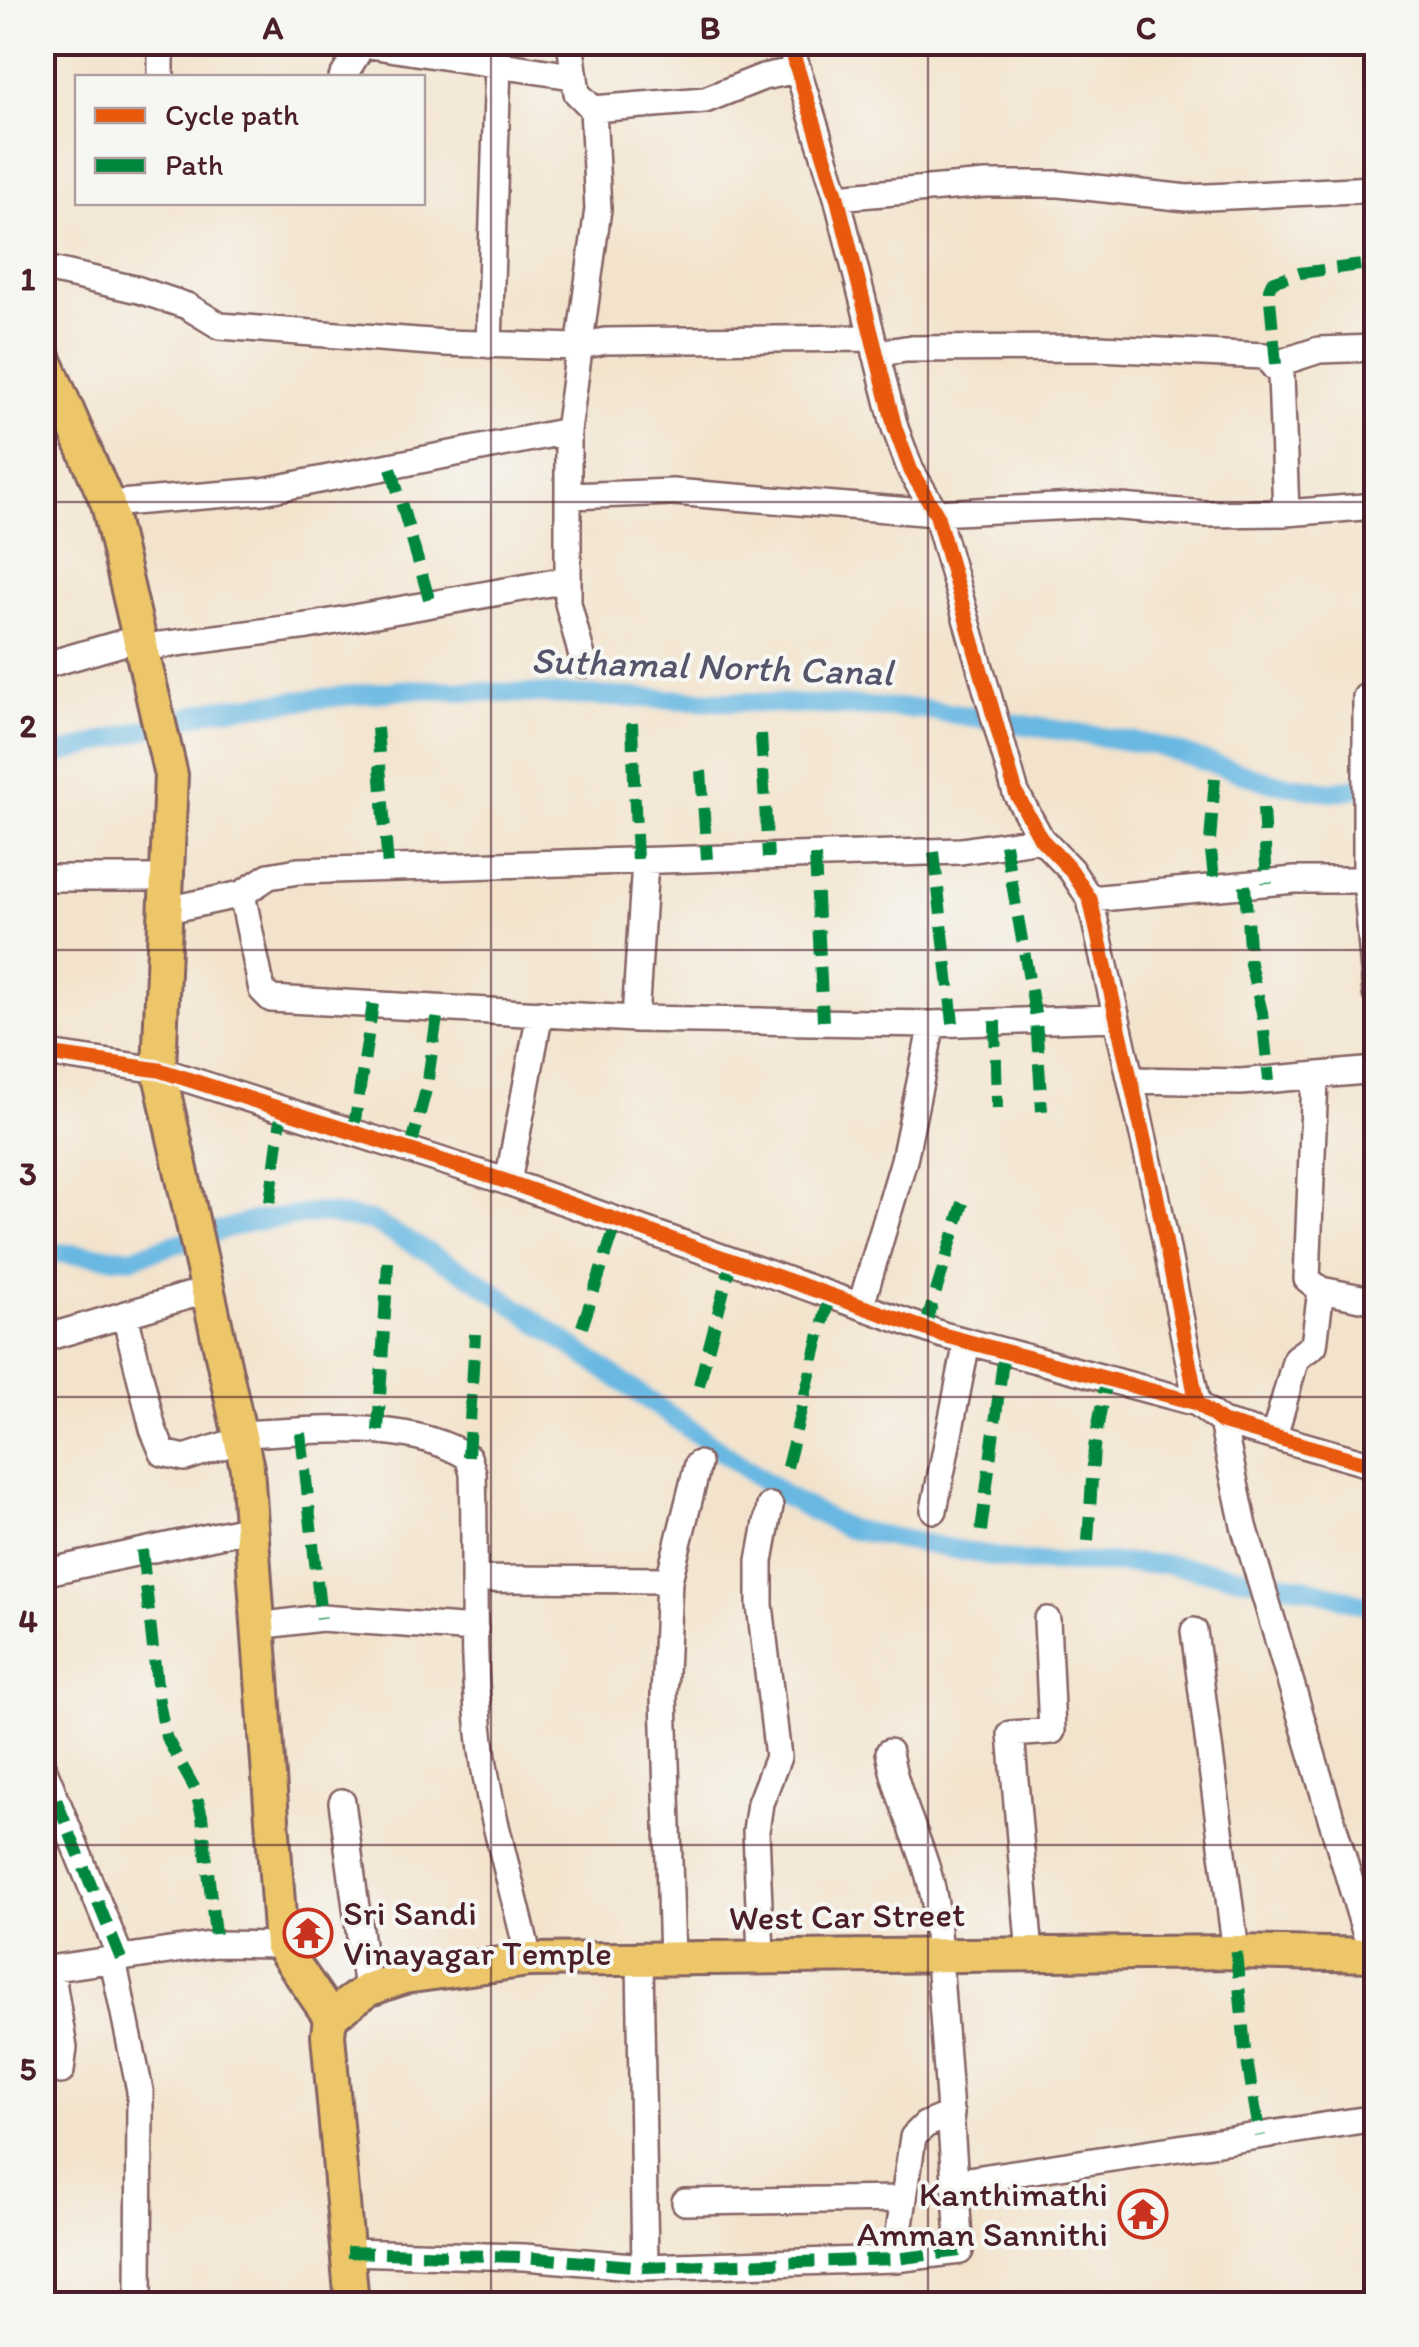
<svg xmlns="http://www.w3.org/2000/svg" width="1419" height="2347" font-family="Itim,sans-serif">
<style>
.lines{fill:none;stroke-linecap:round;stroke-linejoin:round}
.canal{stroke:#67b8e2;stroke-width:20}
.minor-casing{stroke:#856463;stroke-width:30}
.major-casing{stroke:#856463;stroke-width:38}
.minor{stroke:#fff;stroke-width:25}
.major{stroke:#ecc669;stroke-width:32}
.quiet{stroke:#00873e;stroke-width:12;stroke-dasharray:25 12;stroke-linecap:butt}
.cycleway-casing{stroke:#f6f6f2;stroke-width:21}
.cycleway{stroke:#e8590c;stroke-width:15}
.grid{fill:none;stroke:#4a1f2b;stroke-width:2.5;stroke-opacity:0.55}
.labels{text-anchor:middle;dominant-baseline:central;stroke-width:8;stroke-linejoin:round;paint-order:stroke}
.poi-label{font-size:35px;fill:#4a1f2b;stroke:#f6f6f2;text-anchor:start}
.street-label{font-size:35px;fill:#4a1f2b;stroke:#f6f6f2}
.water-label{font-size:38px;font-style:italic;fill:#54556b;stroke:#f6f6f2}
.neatline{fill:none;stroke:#4a1f2b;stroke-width:4}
.grid-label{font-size:32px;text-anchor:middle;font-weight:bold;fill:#4a1f2b}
</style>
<rect width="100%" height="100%" fill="#f6f6f2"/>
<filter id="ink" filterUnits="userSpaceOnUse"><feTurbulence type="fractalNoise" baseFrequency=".01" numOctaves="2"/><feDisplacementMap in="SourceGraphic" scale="20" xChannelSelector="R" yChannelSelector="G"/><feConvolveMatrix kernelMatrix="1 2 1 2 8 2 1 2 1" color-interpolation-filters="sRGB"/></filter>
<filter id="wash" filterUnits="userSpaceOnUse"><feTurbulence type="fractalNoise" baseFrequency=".0048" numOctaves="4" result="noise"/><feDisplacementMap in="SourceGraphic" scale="40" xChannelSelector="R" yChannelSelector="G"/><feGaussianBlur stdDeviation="2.25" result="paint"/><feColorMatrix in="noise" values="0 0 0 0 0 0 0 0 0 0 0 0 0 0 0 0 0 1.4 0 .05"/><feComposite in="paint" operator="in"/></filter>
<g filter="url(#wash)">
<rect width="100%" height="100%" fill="#f3e3cc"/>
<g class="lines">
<!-- canal -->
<path class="canal" d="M42,759l174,-50 196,-20 510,20 232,36 116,37 61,10 45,-7
M42,1252l88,6 119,-36 70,-9 52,8 102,56 315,221 60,31 174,33 142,2 141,23 71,21"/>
</g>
</g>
<g filter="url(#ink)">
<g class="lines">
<!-- minor casing -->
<g class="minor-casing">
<path id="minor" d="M161,42v36
M570,42l7,51 16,16 5,100 -30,222v172l16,61
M789,42l48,155 58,231 16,43 25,42 80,280 25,46 30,31 19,29 66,294 41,210
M342,78l21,-34 209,32
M593,109l112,-9 58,-23 35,-7
M837,197l149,-13h73l128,14 189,-9
M42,268l97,22 48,16 33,20 224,17 132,4 29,-6 267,-3
M489,345l9,-281
M876,354l29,-5 194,-1 166,8 16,19 5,138
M1276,364l43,-14 57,-2
M570,496l103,-4 263,21 160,-8 110,9 80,-1 90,-7
M108,504l155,-13 305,-60
M138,648l170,-22 259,-46
M42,666l94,-27
M1366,697v183l10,114
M42,878h122
M242,894l20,96 9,9 364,20 297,5 183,-6
M1090,899l205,-19h81
M163,911l79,-17 27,-18 29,-5 663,-20 80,-12
M635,1019l10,-157
M42,1053l117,17 349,112 435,153 254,68 25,19 154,44
M1315,1079l-8,200 14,11 55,11
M1131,1080l110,2 135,-12
M508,1182l32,-169
M861,1305l43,-145 28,-136
M125,1315l28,114 10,24 22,5 55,-18
M42,1339l166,-49
M1222,1422l22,104 128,429
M239,1434c71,-2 166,-17 229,23l5,16c3,92 -3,186 9,277 9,71 32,140 47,210
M1274,1437l22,-79 18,-13 7,-55
M934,1510l33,-168
M42,1573l209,-45
M476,1579l193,1
M258,1626l63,-8 154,11
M1194,1631l42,321
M42,1765l79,194
M342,1802l25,188
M1030,1954l-19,-220 41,-3 -5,-111
M761,1956l-5,-125 4,-28 18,-46 -18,-152v-44l10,-55
M640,1959l5,308
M672,1959l-8,-263 5,-116 29,-116
M113,1960l27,131 -1,213
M51,1969l13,79 -3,23
M42,1970l174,-26 65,1
M955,2182l421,-64
M685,2202l218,-3
M347,2252l177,5 121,10 250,-8 65,-8 -25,-347c-8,-53 -37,-99 -46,-152
M895,2259l18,-122 12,-12 26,-11"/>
</g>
<!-- major casing -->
<g class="major-casing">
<path id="major" d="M42,353l66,151 63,271 -12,295 88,398 34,477 49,72
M330,2017l37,-27 37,-13 125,-17 707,-8 140,3
M330,2017l-2,18 24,269"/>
</g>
<!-- minor -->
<use href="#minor" class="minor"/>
<!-- major -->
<use href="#major" class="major"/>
<!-- quiet -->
<path class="quiet" d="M1276,364l-7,-75 3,-7 28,-9 76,-10
M391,468l39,134
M632,723l5,139
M377,728l11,139
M761,734l7,124
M701,771l6,88
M1215,778l-5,64 5,45
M1263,808l4,75
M1005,844l31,175 6,92
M42,847l7,31
M934,852l19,171
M815,856l8,165
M1245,885l5,79 12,48 7,69
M995,1021l2,88
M353,1133l20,-129
M410,1151l17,-65 11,-76
M270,1202l12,-92
M582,1327l36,-108
M925,1328l38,-125
M699,1385l33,-126
M378,1431l10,-169
M301,1433l20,185
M468,1457l7,-123
M787,1467l43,-173
M981,1531l23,-178
M1088,1541l6,-93 12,-68
M142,1550l17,152 7,35 29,52 7,27 14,128
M42,1765l79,194
M1236,1952l9,97 15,87
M347,2252l177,5 121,10 250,-8 65,-8
M42,2285l2,19
M91,2293l1,11"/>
<!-- cycleway casing -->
<g class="cycleway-casing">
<path id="cycleway" d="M789,42l48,155 58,231 16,43 25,42 80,280 25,46 30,31 19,29 66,294 41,210
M42,1053l117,17 349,112 435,153 254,68 25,19 154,44"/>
</g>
<!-- cycleway -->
<use href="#cycleway" class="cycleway"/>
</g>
</g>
<!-- grid -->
<path class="grid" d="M491,42v2262M928,42v2262M42,502h1334M42,950h1334M42,1397h1334M42,1845h1334"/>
<!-- icons -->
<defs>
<g id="temple-ring" transform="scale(2.5)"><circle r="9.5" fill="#f6f6f2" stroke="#c8321e" stroke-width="1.5"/><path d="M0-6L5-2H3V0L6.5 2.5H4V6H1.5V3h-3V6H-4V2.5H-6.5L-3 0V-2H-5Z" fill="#c8321e"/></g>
</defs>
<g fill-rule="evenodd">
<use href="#temple-ring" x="308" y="1933"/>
<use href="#temple-ring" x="1143" y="2214"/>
</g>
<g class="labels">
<!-- poi labels -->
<g class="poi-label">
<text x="343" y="1913">Sri Sandi<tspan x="343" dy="40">Vinayagar Temple</tspan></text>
<text x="1108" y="2194" text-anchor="end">Kanthimathi<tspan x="1108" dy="40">Amman Sannithi</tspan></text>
</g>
<!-- street labels -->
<g class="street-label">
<text transform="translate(847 1916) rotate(-1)">West Car Street</text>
</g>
<!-- water labels -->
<g class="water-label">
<text transform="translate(712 666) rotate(2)">Suthamal North Canal</text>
</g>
</g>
<!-- margin -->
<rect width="1419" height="2347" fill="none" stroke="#f6f6f2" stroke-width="110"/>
<!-- legend -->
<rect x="75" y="75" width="350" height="130" fill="#f6f6f2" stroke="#b1a0a2" stroke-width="2.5"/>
<rect x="95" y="108" width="50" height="15" fill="#e8590c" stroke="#b1a0a2" stroke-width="2.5"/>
<text x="165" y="125" font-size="30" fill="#4a1f2b">Cycle path</text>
<rect x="95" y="158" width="50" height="15" fill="#00873e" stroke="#b1a0a2" stroke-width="2.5"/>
<text x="165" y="175" font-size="30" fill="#4a1f2b">Path</text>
<rect x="55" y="55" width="1309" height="2237" class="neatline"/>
<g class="grid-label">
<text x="273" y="39">A</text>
<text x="710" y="39">B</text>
<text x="1146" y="39">C</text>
<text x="28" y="290">1</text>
<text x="28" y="737">2</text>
<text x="28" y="1185">3</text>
<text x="28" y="1632">4</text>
<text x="28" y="2080">5</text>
</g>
</svg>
